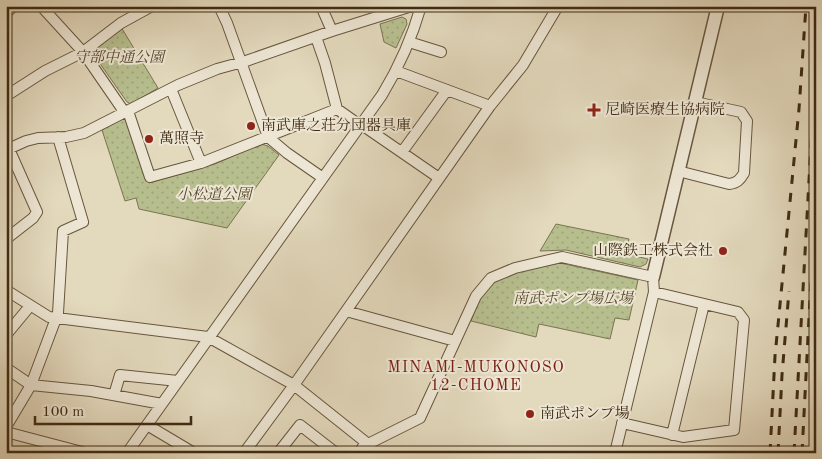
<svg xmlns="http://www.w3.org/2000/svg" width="822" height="459" font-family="'Old Standard TT','Noto Serif JP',serif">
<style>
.park{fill:url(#park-dots);stroke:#7b7450}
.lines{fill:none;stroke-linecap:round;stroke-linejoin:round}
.minor-casing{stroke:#68563e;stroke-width:12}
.tertiary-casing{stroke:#68563e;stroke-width:15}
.minor{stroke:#ede6d4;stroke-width:10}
.tertiary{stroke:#ede6d4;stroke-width:12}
.rail{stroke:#3f2b13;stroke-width:3;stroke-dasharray:9 9;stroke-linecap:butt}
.poi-dot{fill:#8f2418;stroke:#ede6d4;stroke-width:2}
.labels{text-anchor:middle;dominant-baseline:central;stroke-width:4;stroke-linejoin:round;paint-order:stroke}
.park-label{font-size:15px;font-style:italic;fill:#57482c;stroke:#ede6d4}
.poi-label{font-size:15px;fill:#3f2b13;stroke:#ede6d4;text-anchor:start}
.neighbourhood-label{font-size:16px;letter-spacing:1px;fill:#7a1f14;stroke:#ede6d4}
</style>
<defs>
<pattern id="park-dots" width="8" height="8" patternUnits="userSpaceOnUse" patternTransform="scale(1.25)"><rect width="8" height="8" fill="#b7be8e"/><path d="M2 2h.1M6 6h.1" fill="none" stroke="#9ea37a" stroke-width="1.8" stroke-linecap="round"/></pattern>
</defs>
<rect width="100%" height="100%" fill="#e3d9bd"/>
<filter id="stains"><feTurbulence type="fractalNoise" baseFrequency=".004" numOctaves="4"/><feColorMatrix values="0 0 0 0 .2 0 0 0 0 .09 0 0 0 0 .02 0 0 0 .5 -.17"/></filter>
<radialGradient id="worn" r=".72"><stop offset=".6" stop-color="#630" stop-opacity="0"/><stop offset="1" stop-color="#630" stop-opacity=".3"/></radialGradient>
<!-- park -->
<path class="park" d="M402,17l4,2 1,5 -11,24 -12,-6 -4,-18z
M121,27l37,61 -27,16 -4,-2 -33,-47 1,-6z
M124,118l4,2 21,63 66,-19 46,-20 7,2 11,9 -52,73 -88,-19 -3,-11 -11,3 -23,-71z
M556,224l73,15 -3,15 22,5 -2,5 -6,3 -74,-17 -26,1z
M560,263l78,17 -9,40 -14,-2 -5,21 -71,-15 -3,13 -65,-16c4,-10 7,-25 14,-33 15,-18 53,-21 75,-25z"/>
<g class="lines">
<!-- minor casing -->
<g class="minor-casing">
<path id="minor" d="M41,6l42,46 42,61
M219,6l8,17 41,114 19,16 36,25
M321,6l11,25
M6,13l8,-7
M316,37l9,26 12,46 24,17
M409,42l32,10
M396,71l94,35
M171,89l30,74
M6,96l39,-25 38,-19 38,-29 31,-17
M128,111l22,66 51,-14 136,-54
M362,125l77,53
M6,150l20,-9 12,-3 28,-1 18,-4 94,-48 39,-16 29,-8 86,-30 80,-25
M402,152l45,-62
M678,171l51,13c8,-1 11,-4 15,-11l3,-52 -6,-9 -46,-10
M6,239l27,-21 4,-6 -28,-63
M6,290l43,27 159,20 86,48 74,59 6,9
M346,311l109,30
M6,335l24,-29
M6,368l25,17 60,6 71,13
M114,395l6,-20 58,6
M622,423l61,14 51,-7 10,-110 -6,-8 -84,-20
M147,425l47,28
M6,427l25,-42 27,-72 5,-82 20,-9 -25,-85
M6,432l80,21
M672,435l32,-131
M127,453l255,-358c17,-28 30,-57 39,-89
M244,453l50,-68 196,-279 33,-41 35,-59
M278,453l22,-28 36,28
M360,453l2,-5 6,-4 52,-26 56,-122 15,-18 24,-10 47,-11 91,20 1,15 -39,161"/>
</g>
<!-- tertiary casing -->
<g class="tertiary-casing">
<path id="tertiary" d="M653,277l65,-271"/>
</g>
<!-- minor -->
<use href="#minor" class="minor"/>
<!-- tertiary -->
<use href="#tertiary" class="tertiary"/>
<!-- rail -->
<path class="rail" d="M770,453l5,-97 24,-247 7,-103
M778,453l4,-78 7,-84
M794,453l22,-400
M802,453l9,-174"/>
</g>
<!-- markers -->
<g class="poi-dot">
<path d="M591.5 102.5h5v5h5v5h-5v5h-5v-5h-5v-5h5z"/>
<circle cx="251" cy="126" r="5"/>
<circle cx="149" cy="139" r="5"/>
<circle cx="723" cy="251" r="5"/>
<circle cx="530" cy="414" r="5"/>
</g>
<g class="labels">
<!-- park labels -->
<g class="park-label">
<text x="119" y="58">守部中通公園</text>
<text x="214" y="195">小松道公園</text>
<text x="573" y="299">南武ポンプ場広場</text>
</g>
<!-- poi labels -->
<g class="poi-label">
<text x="605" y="110">尼崎医療生協病院</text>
<text x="261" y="126">南武庫之荘分団器具庫</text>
<text x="159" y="139">萬照寺</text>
<text x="713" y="251" text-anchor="end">山際鉄工株式会社</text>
<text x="540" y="414">南武ポンプ場</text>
</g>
<!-- neighbourhood labels -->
<g class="neighbourhood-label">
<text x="476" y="368">MINAMI-MUKONOSO<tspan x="476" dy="18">12-CHOME</tspan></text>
</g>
</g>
<!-- margin -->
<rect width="822" height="459" fill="none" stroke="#e3d9bd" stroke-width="25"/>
<rect x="8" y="8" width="807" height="444" fill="none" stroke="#3f2b13" stroke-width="2.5"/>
<rect x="12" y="12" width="797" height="434" fill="none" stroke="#3f2b13"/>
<!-- scale -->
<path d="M35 416v8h156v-8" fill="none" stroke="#3f2b13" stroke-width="2.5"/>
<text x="42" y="416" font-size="15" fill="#3f2b13" stroke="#ede6d4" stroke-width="4" paint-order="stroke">100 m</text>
<rect width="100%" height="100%" filter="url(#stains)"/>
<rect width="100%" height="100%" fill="url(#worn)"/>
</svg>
